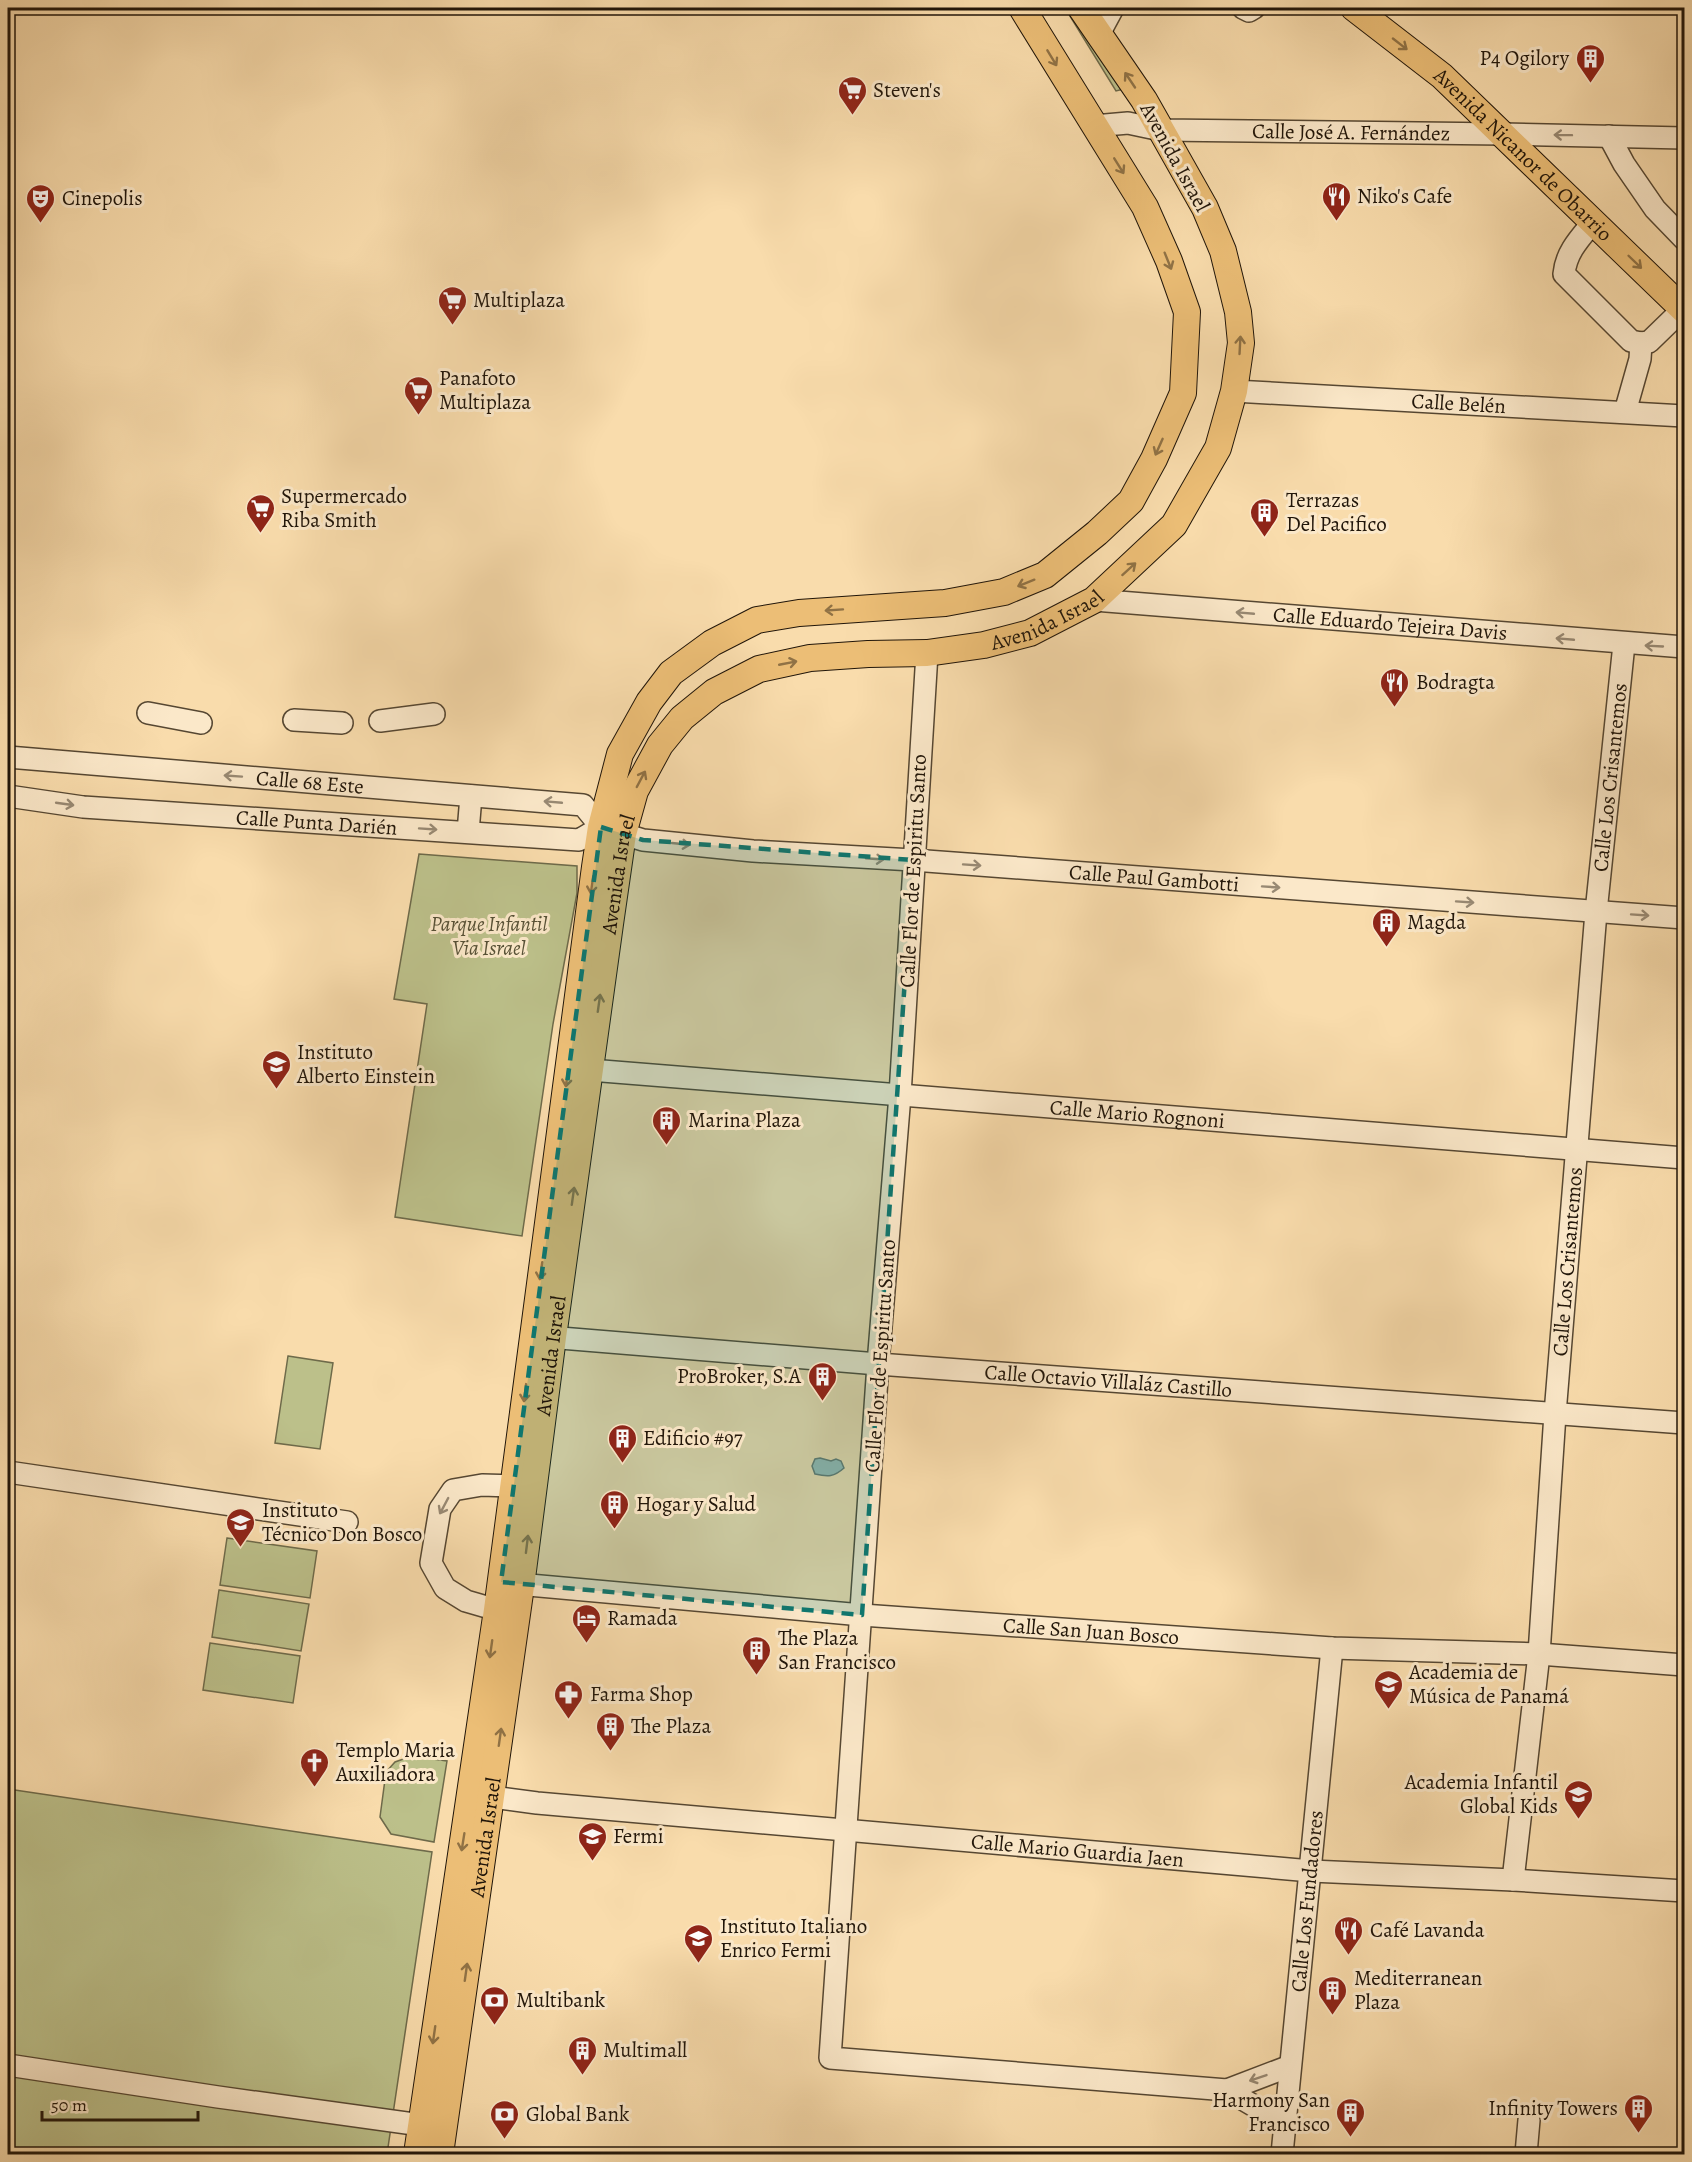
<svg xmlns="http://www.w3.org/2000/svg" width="1692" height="2162" viewBox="0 0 1692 2162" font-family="Alegreya,serif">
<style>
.green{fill:#bcc08a;stroke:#6e6a4a;stroke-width:1.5}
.water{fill:#9fbab1;stroke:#6c786e;stroke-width:1.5}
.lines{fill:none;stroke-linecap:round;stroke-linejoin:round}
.minor-casing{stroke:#564732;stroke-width:24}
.major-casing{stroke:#201509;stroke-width:28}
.minor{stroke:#fbe8c9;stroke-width:21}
.major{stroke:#ecbe76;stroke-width:26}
.oneway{stroke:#907245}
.oneway2{stroke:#988973}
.marked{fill:#0f766e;fill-opacity:0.2;stroke:#0f766e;stroke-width:4.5;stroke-dasharray:12 8;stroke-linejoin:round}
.labels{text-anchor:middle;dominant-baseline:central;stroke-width:6;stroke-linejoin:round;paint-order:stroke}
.poi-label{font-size:21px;fill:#201509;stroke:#fbe8c9;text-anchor:start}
.street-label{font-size:21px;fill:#201509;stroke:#fbe8c9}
.park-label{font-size:21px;font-style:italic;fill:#575136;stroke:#fbe8c9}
</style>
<rect width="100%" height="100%" fill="#f9dcac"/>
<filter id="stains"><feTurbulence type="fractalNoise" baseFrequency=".00333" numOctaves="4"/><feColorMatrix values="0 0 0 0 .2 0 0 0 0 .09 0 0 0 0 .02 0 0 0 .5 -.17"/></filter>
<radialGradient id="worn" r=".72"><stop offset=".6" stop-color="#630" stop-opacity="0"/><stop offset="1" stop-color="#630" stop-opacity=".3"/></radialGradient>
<!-- green -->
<g class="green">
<polygon points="1065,8 1075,8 1128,88 1116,91"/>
<polygon points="419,854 577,866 577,893 553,1024 522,1236 395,1217 427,1004 394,999"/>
<polygon points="288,1356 333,1363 320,1449 275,1443"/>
<polygon points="227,1538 317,1551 310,1598 220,1585"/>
<polygon points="219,1590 309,1604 301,1651 212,1637"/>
<polygon points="210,1643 300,1656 293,1703 203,1690"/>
<polygon points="412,1756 447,1761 434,1842 391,1834 380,1817 386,1772 395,1762"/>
<polygon points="8,1789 432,1852 387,2154 8,2154"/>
</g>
<!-- water -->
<path class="water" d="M820,1458L831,1461L836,1459L841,1461L844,1468C834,1477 828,1477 815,1474L812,1466L815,1459Z"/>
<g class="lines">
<defs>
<g id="minor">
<polyline points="1243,8 1249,11 1254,8"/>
<polyline points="1099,34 1113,8"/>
<path id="s1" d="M1094,126L1128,123L1161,130L1503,134L1684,138"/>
<polyline points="1609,136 1624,164 1655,209 1684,239"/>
<path d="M1594,221C1580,238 1566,252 1564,274L1631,341L1641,343L1649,342L1683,309"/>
<path id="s2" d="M1234,391L1684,416"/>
<polyline points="1625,412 1640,359 1641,343"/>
<path id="s3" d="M1094,600L1684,647"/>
<polyline points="927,653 900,1095 878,1364 830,2058 1227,2090 1285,2124"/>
<polyline points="148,713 201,723"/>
<polyline points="294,720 342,723"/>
<polyline points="380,721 434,714"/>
<path id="s4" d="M8,757L583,805L601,827"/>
<path id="s5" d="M8,796L83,807L579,840L601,827L643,840L753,851L913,860L1684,918"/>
<polyline points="468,832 471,796"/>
<path id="s6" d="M590,1070L1684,1158"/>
<path id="s7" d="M536,1336L878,1364L1684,1423"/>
<polyline points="8,1472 347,1522"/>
<path id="s8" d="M507,1583L862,1615L1332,1648L1539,1654L1684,1665"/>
<polyline points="497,1610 466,1601 445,1588 431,1563 440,1509 453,1490 482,1485 514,1486"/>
<path id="s9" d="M477,1795L537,1803L1311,1871L1513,1880L1684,1891"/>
<path id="s10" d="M1513,1880L1539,1654L1555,1414L1596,912L1624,644"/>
<polyline points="8,2065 218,2097 421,2125"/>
<polyline points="1227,2090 1290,2066"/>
<path id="s11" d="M1282,2154L1332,1648"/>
<polyline points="1526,2154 1529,2120"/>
</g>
<g id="major">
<path id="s12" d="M1354,8L1442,76L1684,310"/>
<polyline points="417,2154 497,1610 595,867 601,827 620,754 649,702 671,673 712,643 757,620 799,613 945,603 1004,592 1045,575 1097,533 1131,501 1154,459 1183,393 1187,312 1169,261 1145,207 1022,8"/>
<path id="s13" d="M440,2154L521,1586L553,1337L610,924L623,834L635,791L660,745L682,718L714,692L759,669L810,658L868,654L927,653L984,645L1030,633L1094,600L1174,525L1218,448L1234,391L1241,343L1238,312L1223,251L1205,208L1161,130L1144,100L1081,8"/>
</g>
</defs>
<!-- minor casing -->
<use href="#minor" class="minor-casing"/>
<!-- major casing -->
<use href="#major" class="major-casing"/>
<!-- minor -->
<use href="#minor" class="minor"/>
<!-- major -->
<use href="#major" class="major"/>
</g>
<!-- one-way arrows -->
<defs><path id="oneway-shaft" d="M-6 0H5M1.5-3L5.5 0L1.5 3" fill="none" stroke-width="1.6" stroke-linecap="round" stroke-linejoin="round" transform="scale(1.5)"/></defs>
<g class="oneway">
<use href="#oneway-shaft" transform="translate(1400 44) rotate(38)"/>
<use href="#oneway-shaft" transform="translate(1052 58) rotate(59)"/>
<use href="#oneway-shaft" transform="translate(1130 80) rotate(-124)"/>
<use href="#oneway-shaft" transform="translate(1119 166) rotate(58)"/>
<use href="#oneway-shaft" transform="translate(1168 261) rotate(68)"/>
<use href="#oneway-shaft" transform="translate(1635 262) rotate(44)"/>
<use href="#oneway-shaft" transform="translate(1240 345) rotate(-87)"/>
<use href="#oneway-shaft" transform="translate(1159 447) rotate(114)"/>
<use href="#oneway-shaft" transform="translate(1129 569) rotate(-42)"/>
<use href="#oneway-shaft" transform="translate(1026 583) rotate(158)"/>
<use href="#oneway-shaft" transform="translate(834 610) rotate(176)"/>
<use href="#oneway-shaft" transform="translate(788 663) rotate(-11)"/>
<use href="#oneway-shaft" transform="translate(641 779) rotate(-62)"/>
<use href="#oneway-shaft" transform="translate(592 885) rotate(98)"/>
<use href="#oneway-shaft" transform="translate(599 1003) rotate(-82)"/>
<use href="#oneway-shaft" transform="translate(567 1078) rotate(98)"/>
<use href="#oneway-shaft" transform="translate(573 1196) rotate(-82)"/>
<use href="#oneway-shaft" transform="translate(541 1271) rotate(98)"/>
<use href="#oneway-shaft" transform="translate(525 1393) rotate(97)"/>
<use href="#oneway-shaft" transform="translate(527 1544) rotate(-83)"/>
<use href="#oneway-shaft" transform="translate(491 1649) rotate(98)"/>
<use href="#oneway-shaft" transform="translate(500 1737) rotate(-82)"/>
<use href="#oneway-shaft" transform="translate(463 1842) rotate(99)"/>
<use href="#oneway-shaft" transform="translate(466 1972) rotate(-82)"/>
<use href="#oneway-shaft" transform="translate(434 2035) rotate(98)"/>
</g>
<g class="oneway2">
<use href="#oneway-shaft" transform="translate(1563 135) rotate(-179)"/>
<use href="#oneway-shaft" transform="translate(1245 613) rotate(-175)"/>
<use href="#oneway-shaft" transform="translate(1565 639) rotate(-175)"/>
<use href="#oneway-shaft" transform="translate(1654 646) rotate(-177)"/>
<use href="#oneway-shaft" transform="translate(233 776) rotate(-176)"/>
<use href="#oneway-shaft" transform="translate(553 802) rotate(-175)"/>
<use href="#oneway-shaft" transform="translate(65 804) rotate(8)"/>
<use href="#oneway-shaft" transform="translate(428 829) rotate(4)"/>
<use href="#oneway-shaft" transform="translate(681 844) rotate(6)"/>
<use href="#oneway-shaft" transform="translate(875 859) rotate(4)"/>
<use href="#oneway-shaft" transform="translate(972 865) rotate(4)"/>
<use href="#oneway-shaft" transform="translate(1271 887) rotate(4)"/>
<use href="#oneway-shaft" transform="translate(1465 902) rotate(4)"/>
<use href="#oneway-shaft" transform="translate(1640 915) rotate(4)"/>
<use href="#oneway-shaft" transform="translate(444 1506) rotate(118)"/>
<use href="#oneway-shaft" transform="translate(1258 2078) rotate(161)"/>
</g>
<!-- marked area -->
<path class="marked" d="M601,827L643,840L913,860L862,1615L501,1582Z"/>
<!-- icons -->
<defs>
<symbol id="building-pin" viewBox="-11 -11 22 30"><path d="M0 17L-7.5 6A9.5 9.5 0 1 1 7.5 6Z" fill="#8f2418" stroke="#fbe8c9"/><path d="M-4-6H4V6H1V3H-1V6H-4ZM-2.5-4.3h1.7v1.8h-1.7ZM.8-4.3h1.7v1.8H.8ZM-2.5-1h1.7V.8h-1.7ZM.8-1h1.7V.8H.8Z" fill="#fff"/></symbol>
<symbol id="supermarket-pin" viewBox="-11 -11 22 30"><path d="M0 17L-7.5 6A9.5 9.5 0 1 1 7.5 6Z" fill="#8f2418" stroke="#fbe8c9"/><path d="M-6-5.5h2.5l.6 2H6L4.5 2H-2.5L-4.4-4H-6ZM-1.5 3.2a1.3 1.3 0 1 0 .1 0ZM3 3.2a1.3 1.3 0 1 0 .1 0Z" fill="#fff"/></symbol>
<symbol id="restaurant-pin" viewBox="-11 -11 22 30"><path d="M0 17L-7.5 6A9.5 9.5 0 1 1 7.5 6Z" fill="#8f2418" stroke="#fbe8c9"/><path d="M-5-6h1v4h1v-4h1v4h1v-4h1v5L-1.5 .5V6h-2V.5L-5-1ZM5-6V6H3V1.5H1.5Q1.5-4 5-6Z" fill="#fff"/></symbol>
<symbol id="theatre-pin" viewBox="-11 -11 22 30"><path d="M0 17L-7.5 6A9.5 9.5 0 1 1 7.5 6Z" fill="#8f2418" stroke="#fbe8c9"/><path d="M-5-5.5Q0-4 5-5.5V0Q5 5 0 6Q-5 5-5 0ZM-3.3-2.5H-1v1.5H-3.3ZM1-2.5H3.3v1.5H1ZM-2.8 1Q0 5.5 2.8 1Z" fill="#fff"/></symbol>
<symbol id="school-pin" viewBox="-11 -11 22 30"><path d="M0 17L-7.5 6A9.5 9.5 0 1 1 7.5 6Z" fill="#8f2418" stroke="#fbe8c9"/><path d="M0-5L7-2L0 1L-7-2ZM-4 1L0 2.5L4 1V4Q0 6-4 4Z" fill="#fff"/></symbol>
<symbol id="hotel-pin" viewBox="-11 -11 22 30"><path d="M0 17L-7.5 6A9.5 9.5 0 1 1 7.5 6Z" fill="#8f2418" stroke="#fbe8c9"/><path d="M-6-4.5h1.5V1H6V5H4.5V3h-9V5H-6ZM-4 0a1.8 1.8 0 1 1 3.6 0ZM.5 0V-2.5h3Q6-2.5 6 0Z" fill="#fff"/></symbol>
<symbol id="pharmacy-pin" viewBox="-11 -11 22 30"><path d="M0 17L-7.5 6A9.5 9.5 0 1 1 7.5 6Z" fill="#8f2418" stroke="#fbe8c9"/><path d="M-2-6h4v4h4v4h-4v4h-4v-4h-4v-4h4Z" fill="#fff"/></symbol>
<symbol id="church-pin" viewBox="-11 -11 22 30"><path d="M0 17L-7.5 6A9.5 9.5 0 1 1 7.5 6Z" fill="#8f2418" stroke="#fbe8c9"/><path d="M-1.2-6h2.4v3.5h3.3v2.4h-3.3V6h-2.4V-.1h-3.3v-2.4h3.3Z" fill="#fff"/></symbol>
<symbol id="bank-pin" viewBox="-11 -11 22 30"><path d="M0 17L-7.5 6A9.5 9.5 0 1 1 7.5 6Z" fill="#8f2418" stroke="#fbe8c9"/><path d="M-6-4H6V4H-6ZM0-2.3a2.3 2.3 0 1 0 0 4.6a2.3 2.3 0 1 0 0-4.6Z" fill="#fff"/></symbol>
</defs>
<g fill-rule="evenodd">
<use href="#building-pin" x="1574" y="42" width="33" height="45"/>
<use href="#supermarket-pin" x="836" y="74" width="33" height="45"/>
<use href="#restaurant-pin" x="1320" y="180" width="33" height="45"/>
<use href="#theatre-pin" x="24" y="182" width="33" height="45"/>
<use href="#supermarket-pin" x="436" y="284" width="33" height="45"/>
<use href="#supermarket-pin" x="402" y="374" width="33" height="45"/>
<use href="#supermarket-pin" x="244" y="492" width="33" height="45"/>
<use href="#building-pin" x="1248" y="496" width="33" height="45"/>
<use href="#restaurant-pin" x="1378" y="666" width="33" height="45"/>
<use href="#building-pin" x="1370" y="906" width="33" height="45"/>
<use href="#school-pin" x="260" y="1048" width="33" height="45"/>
<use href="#building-pin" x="650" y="1104" width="33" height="45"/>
<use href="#building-pin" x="806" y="1360" width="33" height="45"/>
<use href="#building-pin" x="606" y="1422" width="33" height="45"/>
<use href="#building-pin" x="598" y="1488" width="33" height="45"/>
<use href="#school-pin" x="224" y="1506" width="33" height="45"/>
<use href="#hotel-pin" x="570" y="1602" width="33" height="45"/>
<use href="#building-pin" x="740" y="1634" width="33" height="45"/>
<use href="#school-pin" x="1372" y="1668" width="33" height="45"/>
<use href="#pharmacy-pin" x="552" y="1678" width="33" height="45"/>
<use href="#building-pin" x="594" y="1710" width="33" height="45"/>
<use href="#church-pin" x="298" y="1746" width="33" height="45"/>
<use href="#school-pin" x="1562" y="1778" width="33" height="45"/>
<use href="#school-pin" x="576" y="1820" width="33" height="45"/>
<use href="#restaurant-pin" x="1332" y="1914" width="33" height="45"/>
<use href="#school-pin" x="682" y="1922" width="33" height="45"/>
<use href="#building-pin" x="1316" y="1974" width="33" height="45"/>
<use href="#bank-pin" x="478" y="1984" width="33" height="45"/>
<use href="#building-pin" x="566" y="2034" width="33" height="45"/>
<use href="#building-pin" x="1622" y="2092" width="33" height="45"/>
<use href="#building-pin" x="1334" y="2096" width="33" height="45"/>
<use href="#bank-pin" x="488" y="2098" width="33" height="45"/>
</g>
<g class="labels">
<!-- poi labels -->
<g class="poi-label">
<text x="1569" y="58" text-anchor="end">P4 Ogilory</text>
<text x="873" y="90">Steven's</text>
<text x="1357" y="196">Niko's Cafe</text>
<text x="62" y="198">Cinepolis</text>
<text x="473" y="300">Multiplaza</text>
<text x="439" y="378">Panafoto<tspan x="439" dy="24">Multiplaza</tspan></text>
<text x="281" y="496">Supermercado<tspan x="281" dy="24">Riba Smith</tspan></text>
<text x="1286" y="500">Terrazas<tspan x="1286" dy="24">Del Pacifico</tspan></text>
<text x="1416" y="682">Bodragta</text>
<text x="1407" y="922">Magda</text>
<text x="297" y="1052">Instituto<tspan x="297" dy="24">Alberto Einstein</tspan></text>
<text x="688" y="1120">Marina Plaza</text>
<text x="801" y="1376" text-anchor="end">ProBroker, S.A</text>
<text x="643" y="1438">Edificio #97</text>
<text x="636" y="1504">Hogar y Salud</text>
<text x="262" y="1510">Instituto<tspan x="262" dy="24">Técnico Don Bosco</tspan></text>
<text x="607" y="1618">Ramada</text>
<text x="778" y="1638">The Plaza<tspan x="778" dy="24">San Francisco</tspan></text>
<text x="1409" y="1672">Academia de<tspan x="1409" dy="24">Música de Panamá</tspan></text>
<text x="590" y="1694">Farma Shop</text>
<text x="631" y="1726">The Plaza</text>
<text x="336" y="1750">Templo Maria<tspan x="336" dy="24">Auxiliadora</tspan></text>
<text x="1558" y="1782" text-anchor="end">Academia Infantil<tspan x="1558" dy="24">Global Kids</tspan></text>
<text x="613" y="1836">Fermi</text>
<text x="720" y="1926">Instituto Italiano<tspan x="720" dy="24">Enrico Fermi</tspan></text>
<text x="1370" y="1930">Café Lavanda</text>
<text x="1354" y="1978">Mediterranean<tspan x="1354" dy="24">Plaza</tspan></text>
<text x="516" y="2000">Multibank</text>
<text x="603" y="2050">Multimall</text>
<text x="1330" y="2100" text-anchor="end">Harmony San<tspan x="1330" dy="24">Francisco</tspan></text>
<text x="1618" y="2108" text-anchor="end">Infinity Towers</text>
<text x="526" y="2114">Global Bank</text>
</g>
<!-- street labels -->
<g class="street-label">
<text stroke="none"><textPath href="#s1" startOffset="258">Calle José A. Fernández</textPath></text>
<text stroke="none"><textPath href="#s12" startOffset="224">Avenida Nicanor de Obarrio</textPath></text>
<text transform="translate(1175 157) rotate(61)">Avenida Israel</text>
<text stroke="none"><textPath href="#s2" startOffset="225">Calle Belén</textPath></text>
<text stroke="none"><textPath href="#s13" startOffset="1851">Avenida Israel</textPath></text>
<text stroke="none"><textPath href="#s3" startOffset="297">Calle Eduardo Tejeira Davis</textPath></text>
<text stroke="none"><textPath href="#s10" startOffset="1107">Calle Los Crisantemos</textPath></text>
<text stroke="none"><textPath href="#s4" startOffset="303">Calle 68 Este</textPath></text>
<text stroke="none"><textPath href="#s5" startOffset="310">Calle Punta Darién</textPath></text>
<text transform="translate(913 871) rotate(-87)">Calle Flor de Espiritu Santo</text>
<text stroke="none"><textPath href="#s13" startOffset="1292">Avenida Israel</textPath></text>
<text stroke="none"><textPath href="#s5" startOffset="1155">Calle Paul Gambotti</textPath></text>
<text stroke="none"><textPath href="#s6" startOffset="549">Calle Mario Rognoni</textPath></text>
<text stroke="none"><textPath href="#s10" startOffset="621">Calle Los Crisantemos</textPath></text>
<text stroke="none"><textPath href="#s13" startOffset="806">Avenida Israel</textPath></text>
<text transform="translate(880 1356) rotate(-86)">Calle Flor de Espiritu Santo</text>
<text stroke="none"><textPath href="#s7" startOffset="574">Calle Octavio Villaláz Castillo</textPath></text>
<text stroke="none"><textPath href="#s8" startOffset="586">Calle San Juan Bosco</textPath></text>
<text stroke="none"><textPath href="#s13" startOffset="320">Avenida Israel</textPath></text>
<text stroke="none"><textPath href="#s9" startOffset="603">Calle Mario Guardia Jaen</textPath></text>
<text stroke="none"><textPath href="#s11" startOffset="254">Calle Los Fundadores</textPath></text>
</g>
<!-- park labels -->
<g class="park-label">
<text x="489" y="924">Parque Infantil<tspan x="489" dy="24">Via Israel</tspan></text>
</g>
</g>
<!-- margin -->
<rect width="1692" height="2162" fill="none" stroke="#f9dcac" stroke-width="30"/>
<rect x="9" y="9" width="1674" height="2144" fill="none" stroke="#201509" stroke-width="3"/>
<rect x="15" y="15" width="1662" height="2132" fill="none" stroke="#201509" stroke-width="1.5"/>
<!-- scale -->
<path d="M42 2111v9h156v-9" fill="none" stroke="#201509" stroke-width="3"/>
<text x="51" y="2111" font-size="18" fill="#201509" stroke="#fbe8c9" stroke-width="4.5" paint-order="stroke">50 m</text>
<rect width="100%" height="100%" filter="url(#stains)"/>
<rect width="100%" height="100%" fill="url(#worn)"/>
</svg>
